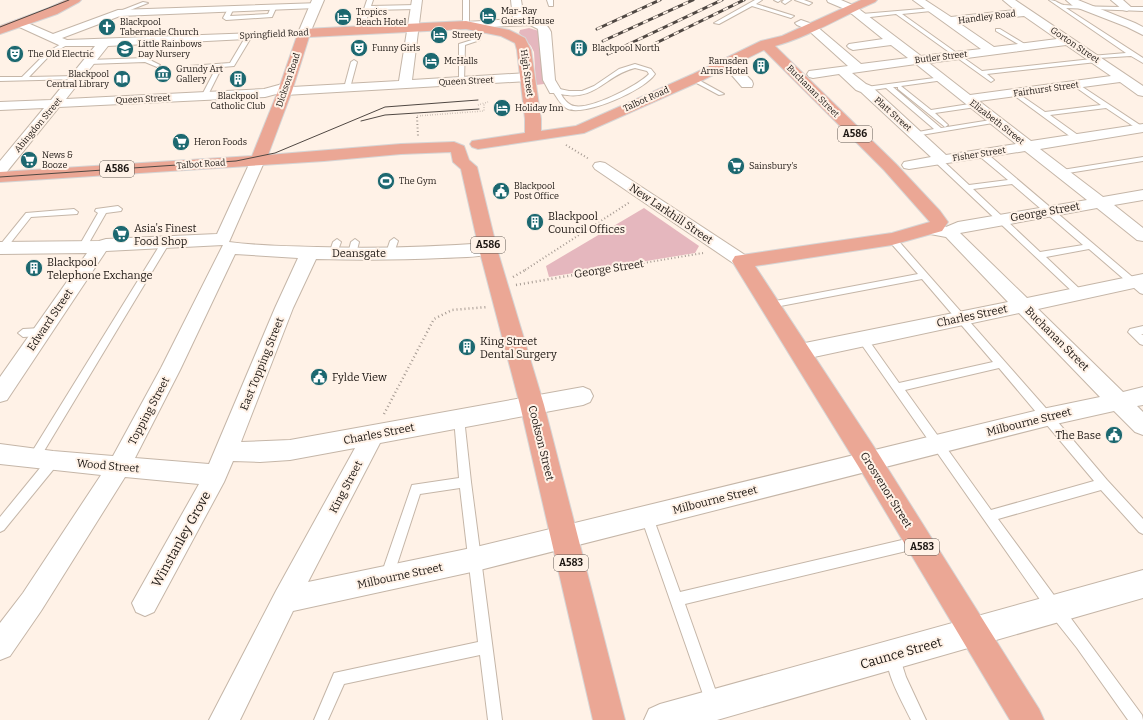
<svg xmlns="http://www.w3.org/2000/svg" width="1143" height="720" viewBox="0 0 1143 720" font-family="Bitter,serif">
<style>
.green{fill:#e5b7be}
.lines{fill:none;stroke-linecap:round;stroke-linejoin:round}
.lane-casing{stroke:#c5b6a8;stroke-width:2}
.street-casing{stroke:#c5b6a8;stroke-width:2}
.secondary-casing{stroke:#c5b6a8;stroke-width:2}
.primary-casing{stroke:#d6d5d5;stroke-width:2}
.path-far2{stroke:#a69b93;stroke-width:1.5;stroke-dasharray:0.5 2;stroke-linecap:butt}
.path-far1{stroke:#a69b93;stroke-width:2;stroke-dasharray:1 2.5;stroke-linecap:butt}
.path{stroke:#a69b93;stroke-width:2.5;stroke-dasharray:1 3;stroke-linecap:butt}
.lane{fill:#fff;fill-rule:evenodd}
.street{fill:#fff;fill-rule:evenodd}
.secondary{fill:#fff;fill-rule:evenodd}
.primary{fill:#eba795;fill-rule:evenodd}
.tram{stroke:#504843;stroke-width:1}
.rail-casing{stroke:#504843;stroke-width:3}
.rail{stroke:#fff2e7;stroke-width:2;stroke-dasharray:5.5;stroke-linecap:butt}
.labels{text-anchor:middle;dominant-baseline:central;stroke-width:4;stroke-linejoin:round;paint-order:stroke}
.far-poi-label{font-size:9px;fill:#1d1713;stroke:#fff2e7;text-anchor:start}
.far-street-label{font-size:9px;fill:#1d1713;stroke:#fff2e7}
.shield{fill:#fff2e7;stroke:#615953;stroke-width:1}
.shield-label{font-size:10px;font-weight:bold;fill:#1d1713}
.street-label{font-size:11px;fill:#1d1713;stroke:#fff2e7}
.poi-label{font-size:11px;fill:#1d1713;stroke:#fff2e7;text-anchor:start}
.near-street-label{font-size:13px;fill:#1d1713;stroke:#fff2e7}
</style>
<rect width="100%" height="100%" fill="#fff2e7"/>
<!-- green -->
<g class="green">
<polygon points="529,28 539,31 544,79 544,84 536,85 534,52 531,46 519,33 520,30"/>
<polygon points="644,208 699,246 695,253 549,277 546,266"/>
</g>
<g class="lines">
<defs>
<g id="lane">
<polygon points="367,0 373,0 371,6 416,5 419,7 416,9 370,10 366,21 363,23 360,21"/>
<polygon points="463,0 469,0 469,25 466,27 463,25"/>
<polygon points="547,0 553,0 553,6 549,6"/>
<polygon points="755,0 762,0 756,4 794,16 791,18 752,6 719,24 714,23"/>
<polygon points="774,0 781,0 778,2"/>
<polygon points="784,0 791,0 785,4 782,2"/>
<polygon points="795,0 804,0 812,3 809,5"/>
<path d="M1049,0C1057,0 1058,4 1064,5C1090,7 1116,7 1143,7V11L1066,8L1143,58V63L1131,56L1098,58L1100,60L1097,62L987,74L994,80L991,82L896,14L862,18L859,16L862,14L933,8L934,9L931,11L902,14L982,71L1092,59L1090,57L1091,56L1126,53Z"/>
<polygon points="143,2 148,3 120,14 115,13"/>
<polygon points="272,5 277,6 272,17 226,20 223,18 229,7 234,8 230,16 268,14"/>
<polygon points="996,29 1000,29 1028,46 1023,47 996,31"/>
<polygon points="249,34 252,36 234,66 222,67 208,95 203,96 202,95 216,68 191,69 189,68 189,66 230,63 246,36"/>
<polygon points="475,39 480,40 465,45 464,81 459,82 459,44"/>
<polygon points="65,42 68,44 67,45 51,54 29,77 76,76 78,77 78,79 0,81 0,77 22,77 47,52"/>
<polygon points="146,58 160,65 157,67 145,62 89,64 86,62 89,60"/>
<polygon points="354,60 357,62 350,88 345,89 344,88 351,62"/>
<path d="M635,64L651,69L655,74C645,90 586,116 568,109C561,106 556,96 552,90L555,88L569,91H582L594,86L619,69ZM635,68L647,71L649,74C639,85 586,113 571,105C567,103 563,98 561,94C596,102 605,75 635,68Z"/>
<polygon points="942,77 944,78 944,80 901,86 931,110 976,103 979,105 976,107 935,113 947,124 948,125 945,127 898,89 898,87 893,87 941,128 997,119 1000,121 999,122 915,136 913,135 913,133 934,129 886,88 866,91 863,89 866,87"/>
<polygon points="691,78 695,78 724,94 719,95 691,80"/>
<polygon points="1074,84 1078,84 1143,127 1143,131 1139,130 1106,108 1050,115 1082,138 1078,140 1075,140 1011,93 1016,92 1045,112 1101,105 1074,86"/>
<path d="M978,151H984L1143,286V294L1140,293L1089,249L1046,257L1085,294L1080,297L1077,296L933,160L934,158H940L969,185L1008,180L978,155ZM1012,184L1083,245L1040,252L973,189Z"/>
<polygon points="1143,157 1143,161 1062,174 1058,172 1062,170"/>
<polygon points="118,206 122,209 121,211 106,213 86,248 80,248 79,246 98,213 95,211 96,209"/>
<polygon points="74,209 78,212 77,214 31,217 5,250 0,250 0,245 26,213"/>
<path d="M892,236L895,237L1051,414L1107,480L1143,519V534L1139,532L1101,490L998,519L1142,715L1143,720H1128L1077,648L1050,614L857,338L859,335H865L899,383L993,362L922,279L770,308L765,305L770,302L918,274L889,241L888,239L889,237ZM999,368L1094,481L991,510L905,390Z"/>
<polygon points="394,238 398,241 394,253 390,256 387,255 386,253 390,241"/>
<polygon points="166,239 170,242 38,461 34,463 30,461 28,458 30,455 163,240"/>
<polygon points="337,239 341,242 336,256 330,256 329,254 333,242"/>
<polygon points="355,239 359,242 356,254 352,257 348,254 351,242"/>
<polygon points="1143,326 1143,334 1141,334 1143,335 1143,345 1140,344 1128,332 1130,329"/>
<polygon points="41,328 46,332 41,336 23,337 18,333 23,329"/>
<polygon points="459,414 463,415 464,418 471,482 502,720 488,720 480,655 344,684 328,720 314,720 334,673 478,642 460,488 420,494 391,583 386,584 381,583 380,578 412,485 459,478 454,418 455,415"/>
<polygon points="53,456 57,457 59,461 57,465 4,530 0,532 0,517 49,457"/>
<polygon points="647,511 651,513 653,517 680,592 919,536 923,538 925,542 923,546 919,548 685,604 720,703 718,708 713,710 708,708 706,703 641,517 643,513"/>
<path d="M893,650L898,652L906,677L926,720H911C904,705 882,668 888,652Z"/>
</g>
<g id="street">
<polygon points="412,0 422,0 412,80 528,73 532,74 534,77 532,80 528,81 285,95 280,93 265,97 59,107 5,174 0,176 0,161 44,108 0,110 0,102 51,100 95,46 61,46 15,25 13,23 15,21 23,21 53,34 118,10 320,3 321,5 320,7 316,8 120,16 62,38 67,40 308,31 310,33 308,35 304,36 108,46 66,99 264,89 286,83 291,84 292,87 399,81"/>
<path d="M511,0H521L524,19C535,18 546,21 551,32L555,80L561,90L560,93H550L543,80L538,29L530,25L466,28L460,25L466,22L513,19Z"/>
<path d="M827,0H841L855,6L921,56L981,49L913,0H925L951,17L1015,10L1003,0H1015L1143,86V96L1138,95L1120,82L979,101L1031,141L1143,124V132L1040,149L1103,197L1143,190V200L1114,205L1143,228V241L1137,240L1097,208L960,233L1027,298L1143,274V286L1038,309L1123,392L1143,387V405L1137,406L1143,412V435L1135,432L1114,411L1047,426L476,571L293,611L240,720H209L276,591L355,448L290,460L260,462L233,461L224,482L154,612L145,616L136,612L132,603L199,484L125,477L41,611L10,656L0,660V623L23,593L101,475L0,464V444L53,451L113,456L161,368L223,245L106,251L7,400L0,402V377L87,253L0,254V242L99,241L106,239L217,234L251,160L253,157L258,156L263,157L265,160L229,242C258,246 288,246 317,247C374,249 431,247 488,243L494,245L497,249L494,253C478,258 459,257 442,258C400,260 358,260 316,259L293,308L241,442L290,440L583,387L590,390L593,396L590,402L583,405L380,443L308,582L476,547L1047,408L1100,397L1019,313L800,360L793,357L790,352L793,347L800,344L1008,302L946,237L925,233L923,229L925,225L931,224L946,227L958,222L1087,200L1025,151L909,169L904,168L902,165L904,162L931,157L861,92L856,90L839,74L813,78L809,77L807,74L809,71L848,66L807,29L797,25L795,23L801,20L815,25L861,64L908,58L891,45L853,50L849,48L847,46L849,44L883,39L847,10L828,2ZM1024,16L1057,39L994,47L959,23ZM1066,45L1111,76L970,95L929,63ZM916,64L1016,144L946,155L871,86L866,84L852,73ZM235,254L298,258L275,308L209,464L135,458L180,370Z"/>
<polygon points="1066,0 1078,0 1135,23 1143,27 1143,35 1127,27 1073,6"/>
<polygon points="1111,0 1123,0 1132,8 1127,11 1123,10"/>
<polygon points="727,58 731,59 752,81 753,84 752,87 742,87 723,65 721,62 723,59"/>
<polygon points="600,162 605,163 748,257 751,261 748,265 742,267 736,265 595,169 593,166 595,163"/>
</g>
<g id="secondary">
<polygon points="312,0 324,0 310,33 308,36 300,36 298,33"/>
<polygon points="1143,570 1143,598 717,720 644,720 649,709 660,704"/>
</g>
<g id="primary">
<polygon points="66,0 81,0 79,2 57,14 0,34 0,26 49,8"/>
<path d="M861,0H877L875,2C842,16 809,37 775,46L896,164L940,211L948,222L942,231L892,245L755,266L878,453L1039,709L1044,720H1010L860,469L732,261L735,256L742,255L892,233L930,222L884,170L764,50L703,80L584,133L478,149L472,147L470,144L472,141L525,133V119L517,50L515,43L501,36L466,29L309,37L292,91L268,155L401,144L454,142L464,146L469,160L477,167L497,249L544,405L625,720H593L520,405L479,249L461,169L453,162L451,152L401,154L324,161L0,182V172L252,156L278,91L298,33L300,30L304,29L466,21L509,30L525,38L531,50L541,119V131L576,126L693,74L761,41L782,36Z"/>
</g>
</defs>
<!-- lane casing -->
<use href="#lane" class="lane-casing"/>
<!-- street casing -->
<use href="#street" class="street-casing"/>
<!-- secondary casing -->
<use href="#secondary" class="secondary-casing"/>
<!-- primary casing -->
<use href="#primary" class="primary-casing"/>
<!-- path-far2 -->
<g class="path-far2">
<polyline points="478,105 488,102"/>
<polyline points="417,118 417,116 484,111 484,103"/>
</g>
<!-- path-far1 -->
<g class="path-far1">
<polyline points="417,117 418,136"/>
<polyline points="566,145 589,159"/>
<polyline points="525,270 630,202"/>
<polyline points="602,270 703,253"/>
</g>
<!-- path -->
<g class="path">
<polyline points="513,277 527,269"/>
<polyline points="516,285 608,269"/>
<polyline points="384,414 434,319 452,310 487,307"/>
</g>
<!-- lane -->
<use href="#lane" class="lane"/>
<!-- street -->
<use href="#street" class="street"/>
<!-- secondary -->
<use href="#secondary" class="secondary"/>
<!-- primary -->
<use href="#primary" class="primary"/>
<!-- tram -->
<g class="tram">
<polyline points="0,27 69,0"/>
<polyline points="361,121 385,115 479,109"/>
<polyline points="0,177 236,161 275,153 385,107 478,100"/>
</g>
<defs>
<g id="rail">
<polyline points="597,29 660,0"/>
<polyline points="603,41 693,0"/>
<polyline points="654,44 744,0"/>
<polyline points="608,54 722,0"/>
</g>
</defs>
<!-- rail casing -->
<use href="#rail" class="rail-casing"/>
<!-- rail -->
<use href="#rail" class="rail"/>
</g>
<!-- icons -->
<defs>
<symbol id="hotel-disc" viewBox="-11 -11 22 22"><circle r="9.5" fill="#1c6870" stroke="#fff2e7"/><path d="M-6-4.5h1.5V1H6V5H4.5V3h-9V5H-6ZM-4 0a1.8 1.8 0 1 1 3.6 0ZM.5 0V-2.5h3Q6-2.5 6 0Z" fill="#fff"/></symbol>
<symbol id="church-disc" viewBox="-11 -11 22 22"><circle r="9.5" fill="#1c6870" stroke="#fff2e7"/><path d="M-1.2-6h2.4v3.5h3.3v2.4h-3.3V6h-2.4V-.1h-3.3v-2.4h3.3Z" fill="#fff"/></symbol>
<symbol id="theatre-disc" viewBox="-11 -11 22 22"><circle r="9.5" fill="#1c6870" stroke="#fff2e7"/><path d="M-5-5.5Q0-4 5-5.5V0Q5 5 0 6Q-5 5-5 0ZM-3.3-2.5H-1v1.5H-3.3ZM1-2.5H3.3v1.5H1ZM-2.8 1Q0 5.5 2.8 1Z" fill="#fff"/></symbol>
<symbol id="building-disc" viewBox="-11 -11 22 22"><circle r="9.5" fill="#1c6870" stroke="#fff2e7"/><path d="M-4-6H4V6H1V3H-1V6H-4ZM-2.5-4.3h1.7v1.8h-1.7ZM.8-4.3h1.7v1.8H.8ZM-2.5-1h1.7V.8h-1.7ZM.8-1h1.7V.8H.8Z" fill="#fff"/></symbol>
<symbol id="school-disc" viewBox="-11 -11 22 22"><circle r="9.5" fill="#1c6870" stroke="#fff2e7"/><path d="M0-5L7-2L0 1L-7-2ZM-4 1L0 2.5L4 1V4Q0 6-4 4Z" fill="#fff"/></symbol>
<symbol id="museum-disc" viewBox="-11 -11 22 22"><circle r="9.5" fill="#1c6870" stroke="#fff2e7"/><path d="M0-6L6-3V-2H-6V-3ZM-5-1h2V3h-2ZM-1-1h2V3h-2ZM3-1h2V3H3ZM-6 4H6V6H-6Z" fill="#fff"/></symbol>
<symbol id="library-disc" viewBox="-11 -11 22 22"><circle r="9.5" fill="#1c6870" stroke="#fff2e7"/><path d="M-6-4Q-3-5.5-.7-3.5V5Q-3 3-6 4ZM6-4Q3-5.5 .7-3.5V5Q3 3 6 4Z" fill="#fff"/></symbol>
<symbol id="supermarket-disc" viewBox="-11 -11 22 22"><circle r="9.5" fill="#1c6870" stroke="#fff2e7"/><path d="M-6-5.5h2.5l.6 2H6L4.5 2H-2.5L-4.4-4H-6ZM-1.5 3.2a1.3 1.3 0 1 0 .1 0ZM3 3.2a1.3 1.3 0 1 0 .1 0Z" fill="#fff"/></symbol>
<symbol id="stadium-disc" viewBox="-11 -11 22 22"><circle r="9.5" fill="#1c6870" stroke="#fff2e7"/><path d="M0-5a6.5 5 0 1 0 0 10a6.5 5 0 1 0 0-10ZM-3.5-1.8h7v3.6h-7Z" fill="#fff"/></symbol>
<symbol id="civic-disc" viewBox="-11 -11 22 22"><circle r="9.5" fill="#1c6870" stroke="#fff2e7"/><path d="M-.6-6.5H3V-4.5H.6V-3L4-1V1h2V6H-6V1h2V-1L-.6-3ZM-1.2 2.5V6h2.4V2.5Z" fill="#fff"/></symbol>
</defs>
<g fill-rule="evenodd">
<use href="#hotel-disc" x="478" y="6" width="20" height="20"/>
<use href="#hotel-disc" x="333" y="7" width="20" height="20"/>
<use href="#church-disc" x="97" y="17" width="20" height="20"/>
<use href="#hotel-disc" x="429" y="25" width="20" height="20"/>
<use href="#theatre-disc" x="349" y="38" width="20" height="20"/>
<use href="#building-disc" x="569" y="38" width="20" height="20"/>
<use href="#school-disc" x="115" y="39" width="20" height="20"/>
<use href="#theatre-disc" x="5" y="44" width="20" height="20"/>
<use href="#hotel-disc" x="421" y="51" width="20" height="20"/>
<use href="#building-disc" x="751" y="56" width="20" height="20"/>
<use href="#museum-disc" x="153" y="64" width="20" height="20"/>
<use href="#library-disc" x="112" y="69" width="20" height="20"/>
<use href="#building-disc" x="228" y="69" width="20" height="20"/>
<use href="#hotel-disc" x="492" y="98" width="20" height="20"/>
<use href="#supermarket-disc" x="171" y="132" width="20" height="20"/>
<use href="#supermarket-disc" x="19" y="150" width="20" height="20"/>
<use href="#supermarket-disc" x="726" y="156" width="20" height="20"/>
<use href="#stadium-disc" x="376" y="171" width="20" height="20"/>
<use href="#civic-disc" x="491" y="181" width="20" height="20"/>
<use href="#building-disc" x="525" y="212" width="20" height="20"/>
<use href="#supermarket-disc" x="111" y="224" width="20" height="20"/>
<use href="#building-disc" x="24" y="258" width="20" height="20"/>
<use href="#building-disc" x="457" y="337" width="20" height="20"/>
<use href="#civic-disc" x="309" y="367" width="20" height="20"/>
<use href="#civic-disc" x="1104" y="425" width="20" height="20"/>
</g>
<g class="labels">
<!-- far-poi labels -->
<g class="far-poi-label">
<text x="501" y="11">Mar-Ray<tspan x="501" dy="10">Guest House</tspan></text>
<text x="356" y="12">Tropics<tspan x="356" dy="10">Beach Hotel</tspan></text>
<text x="120" y="22">Blackpool<tspan x="120" dy="10">Tabernacle Church</tspan></text>
<text x="452" y="35">Streety</text>
<text x="138" y="44">Little Rainbows<tspan x="138" dy="10">Day Nursery</tspan></text>
<text x="372" y="48">Funny Girls</text>
<text x="592" y="48">Blackpool North</text>
<text x="28" y="54">The Old Electric</text>
<text x="444" y="61">McHalls</text>
<text x="748" y="61" text-anchor="end">Ramsden<tspan x="748" dy="10">Arms Hotel</tspan></text>
<text x="176" y="69">Grundy Art<tspan x="176" dy="10">Gallery</tspan></text>
<text x="109" y="74" text-anchor="end">Blackpool<tspan x="109" dy="10">Central Library</tspan></text>
<text x="238" y="96" text-anchor="middle">Blackpool<tspan x="238" dy="10">Catholic Club</tspan></text>
<text x="515" y="108">Holiday Inn</text>
<text x="194" y="142">Heron Foods</text>
<text x="42" y="155">News &amp;<tspan x="42" dy="10">Booze</tspan></text>
<text x="749" y="166">Sainsbury's</text>
<text x="399" y="181">The Gym</text>
<text x="514" y="186">Blackpool<tspan x="514" dy="10">Post Office</tspan></text>
</g>
<!-- far-street labels -->
<g class="far-street-label">
<text transform="translate(987 17) rotate(-7)">Handley Road</text>
<text transform="translate(274 34) rotate(-3)">Springfield Road</text>
<text transform="translate(1075 45) rotate(34)">Gorton Street</text>
<text transform="translate(941 57) rotate(-7)">Butler Street</text>
<text transform="translate(527 73) rotate(82)">High Street</text>
<text transform="translate(288 80) rotate(-71)">Dickson Road</text>
<text transform="translate(466 81) rotate(-3)">Queen Street</text>
<text transform="translate(1046 89) rotate(-8)">Fairhurst Street</text>
<text transform="translate(813 91) rotate(45)">Buchanan Street</text>
<text transform="translate(143 99) rotate(-3)">Queen Street</text>
<text transform="translate(646 99) rotate(-24)">Talbot Road</text>
<text transform="translate(893 114) rotate(42)">Platt Street</text>
<text transform="translate(997 122) rotate(38)">Elizabeth Street</text>
<text transform="translate(38 125) rotate(-50)">Abingdon Street</text>
<text transform="translate(979 154) rotate(-9)">Fisher Street</text>
<text transform="translate(201 164) rotate(-4)">Talbot Road</text>
</g>
<!-- shield labels -->
<g class="shield">
<rect x="838" y="126" width="34" height="16" rx="3"/>
<rect x="100" y="161" width="34" height="16" rx="3"/>
<rect x="471" y="237" width="34" height="16" rx="3"/>
<rect x="905" y="539" width="34" height="16" rx="3"/>
<rect x="554" y="555" width="34" height="16" rx="3"/>
</g>
<g class="shield-label">
<text x="855" y="134">A586</text>
<text x="117" y="169">A586</text>
<text x="488" y="245">A586</text>
<text x="922" y="547">A583</text>
<text x="571" y="563">A583</text>
</g>
<!-- street labels -->
<g class="street-label">
<text transform="translate(1045 212) rotate(-10)">George Street</text>
<text transform="translate(671 214) rotate(34)">New Larkhill Street</text>
<text x="359" y="253">Deansgate</text>
<text transform="translate(609 269) rotate(-9)">George Street</text>
<text transform="translate(972 316) rotate(-12)">Charles Street</text>
<text transform="translate(50 320) rotate(-56)">Edward Street</text>
<text transform="translate(1057 339) rotate(45)">Buchanan Street</text>
<text transform="translate(262 364) rotate(-68)">East Topping Street</text>
<text transform="translate(149 411) rotate(-62)">Topping Street</text>
<text transform="translate(1029 422) rotate(-14)">Milbourne Street</text>
<text transform="translate(379 434) rotate(-11)">Charles Street</text>
<text transform="translate(541 443) rotate(76)">Cookson Street</text>
<text transform="translate(108 466) rotate(5)">Wood Street</text>
<text transform="translate(346 487) rotate(-62)">King Street</text>
<text transform="translate(886 490) rotate(58)">Grosvenor Street</text>
<text transform="translate(715 500) rotate(-14)">Milbourne Street</text>
<text transform="translate(400 576) rotate(-12)">Milbourne Street</text>
</g>
<!-- poi labels -->
<g class="poi-label">
<text x="548" y="216">Blackpool<tspan x="548" dy="13">Council Offices</tspan></text>
<text x="134" y="228">Asia's Finest<tspan x="134" dy="13">Food Shop</tspan></text>
<text x="47" y="262">Blackpool<tspan x="47" dy="13">Telephone Exchange</tspan></text>
<text x="480" y="341">King Street<tspan x="480" dy="13">Dental Surgery</tspan></text>
<text x="332" y="377">Fylde View</text>
<text x="1101" y="435" text-anchor="end">The Base</text>
</g>
<!-- near-street labels -->
<g class="near-street-label">
<text transform="translate(181 539) rotate(-61)">Winstanley Grove</text>
<text transform="translate(901 653) rotate(-16)">Caunce Street</text>
</g>
</g>
</svg>
